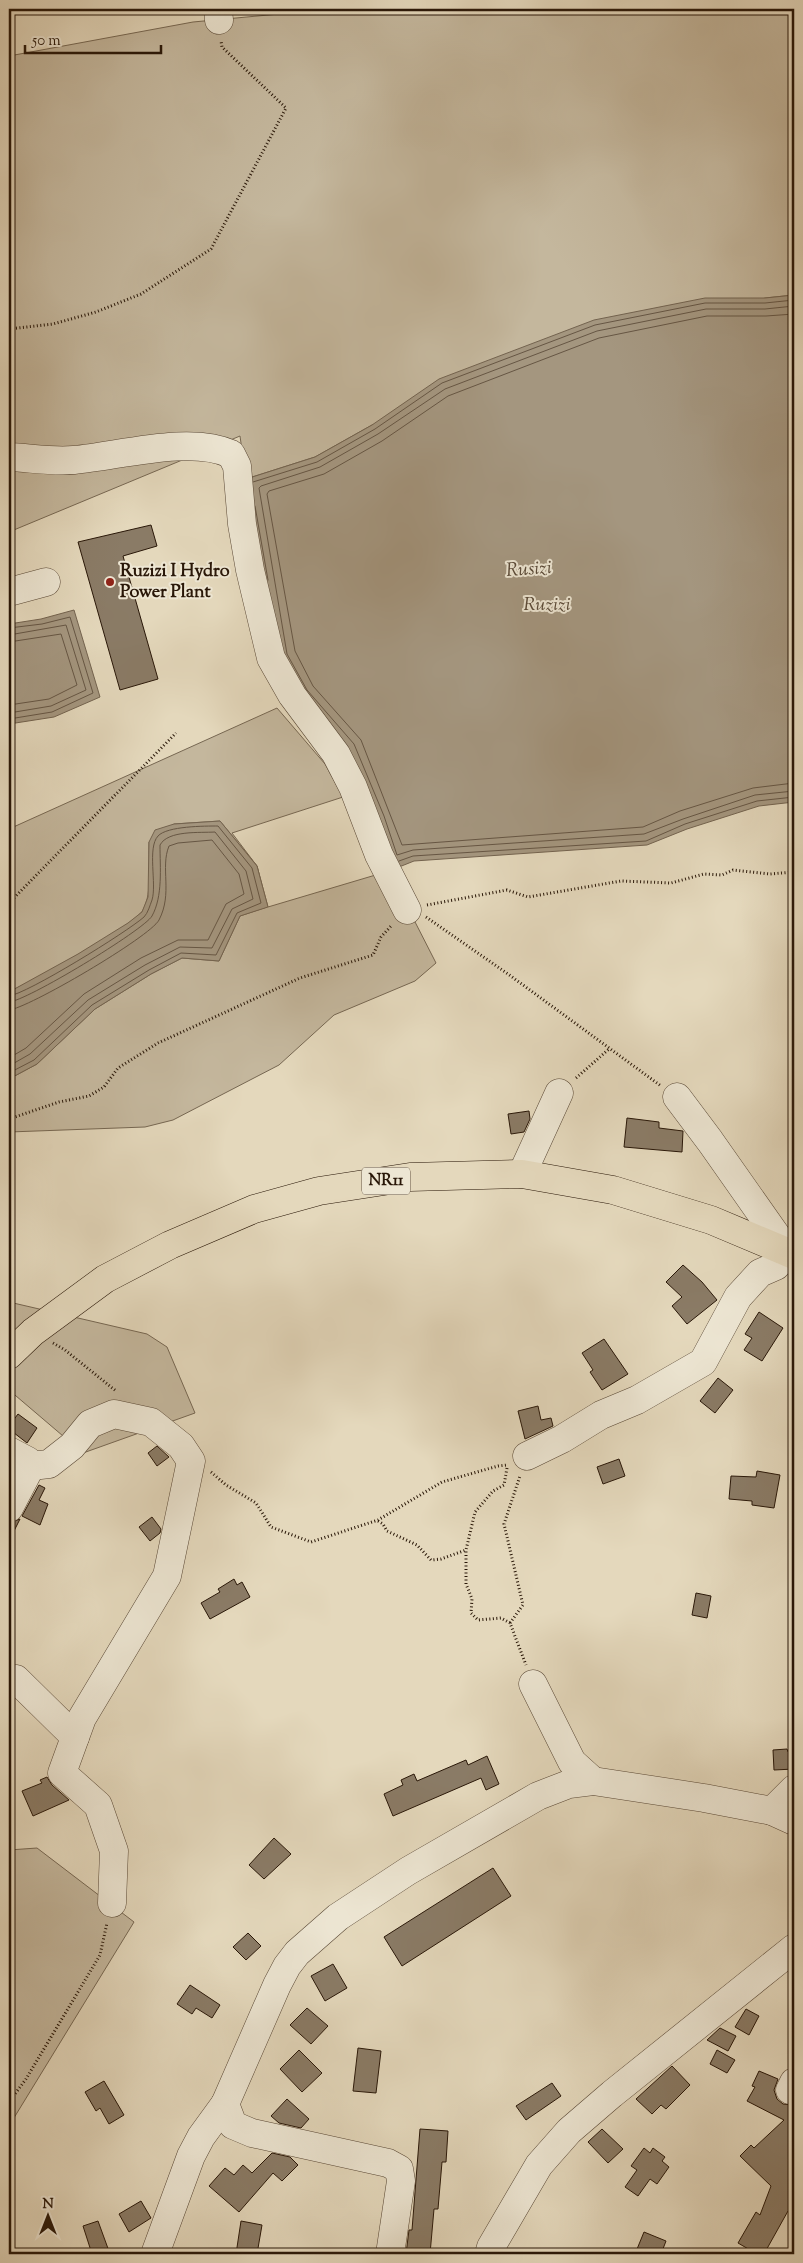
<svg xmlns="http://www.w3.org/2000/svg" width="803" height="2263" viewBox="0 0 803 2263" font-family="'Sorts Mill Goudy',serif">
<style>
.green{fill:#c4b79d;stroke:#766752}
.water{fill:#a4967f;stroke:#73634f}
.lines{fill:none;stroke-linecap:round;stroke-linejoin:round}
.shore{stroke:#665644;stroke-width:1}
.building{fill:#8a7b66;stroke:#291708}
.minor-casing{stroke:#584735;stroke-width:29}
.highway-casing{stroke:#291708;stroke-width:29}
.path{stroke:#291708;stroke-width:3;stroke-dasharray:1 2.5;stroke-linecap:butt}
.minor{stroke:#ede6d3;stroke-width:28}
.highway{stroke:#e4d8bc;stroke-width:28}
.poi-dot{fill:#8f2418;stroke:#ede6d3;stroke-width:2}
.labels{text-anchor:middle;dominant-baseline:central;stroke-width:4;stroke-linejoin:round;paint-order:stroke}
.shield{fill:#ede6d3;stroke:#645545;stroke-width:1}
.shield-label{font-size:16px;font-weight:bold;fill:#291708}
.poi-label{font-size:18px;font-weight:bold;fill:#291708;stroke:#ede6d3;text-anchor:start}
.water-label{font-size:19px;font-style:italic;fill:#5a4a38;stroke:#ede6d3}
</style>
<rect width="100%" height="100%" fill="#e4d8bc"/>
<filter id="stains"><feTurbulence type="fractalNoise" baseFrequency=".004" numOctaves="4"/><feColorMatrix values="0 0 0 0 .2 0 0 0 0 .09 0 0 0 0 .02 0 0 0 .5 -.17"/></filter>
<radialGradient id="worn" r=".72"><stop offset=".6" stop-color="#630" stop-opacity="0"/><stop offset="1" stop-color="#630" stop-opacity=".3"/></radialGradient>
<!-- green -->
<g class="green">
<polygon points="333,9 794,9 794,295 765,298 372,425 315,457 246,479 240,436 9,532 9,56 193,22"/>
<path d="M277,708L325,764L343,797L232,833L257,866L268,907L389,871L436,963L415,981L334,1015L279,1065L173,1120L145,1127L9,1132V1079L37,1064L95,1009L151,974L182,958L219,961L240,916L267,907L257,866L220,821L174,824L149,842C148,863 153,891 143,910C134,926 30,982 9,992V829Z"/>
<polygon points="9,1302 147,1334 167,1347 195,1413 83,1453 9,1390"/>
<polygon points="37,1848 134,1922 9,2126 9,1850"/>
</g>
<!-- water -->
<g class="water">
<polygon points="794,295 794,802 759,806 687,829 647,845 414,861 389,871 277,657 246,479 315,457 372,425 439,379 594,320 705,298 765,298"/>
<polygon points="74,610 100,697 54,717 9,724 9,624 41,619"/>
<polygon points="220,821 257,866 268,907 240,916 219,961 182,958 151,974 95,1009 37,1064 9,1079 9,992 78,954 128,923 142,912 148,897 149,842 155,830 174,824"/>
</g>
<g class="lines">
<!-- shore -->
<g class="shore">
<polyline points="794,306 765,309 706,309 597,331 445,389 378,434 320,467 261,486 259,488 287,654 307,690 354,744 384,816 397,855 413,850 644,834 683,819 755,795 794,791"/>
<polyline points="794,314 766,316 707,316 599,338 448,396 382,441 324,474 269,491 267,494 295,651 313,686 361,740 402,845 643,827 680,811 753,788 794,783"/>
<polyline points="253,482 317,462 375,429 442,383 595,325 705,303 765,303 794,300"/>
<polyline points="255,506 268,580"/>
<polyline points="9,628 42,624 70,617 93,693 52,712 9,719"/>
<polyline points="9,635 66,625 86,690 51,706 9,713"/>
<polyline points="9,642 61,634 77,685 49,699 9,705"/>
<polyline points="399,861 413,856 646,841 685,824 757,801 794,797"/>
<path d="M9,996C27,994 127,932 144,917C148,913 150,905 152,900C157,884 147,848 158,836C167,826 205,826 218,826L252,868L261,903L237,913L216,955L181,953L149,970L92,1005L34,1060L9,1073"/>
<path d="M9,1002C25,1002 144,930 152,916C163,896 160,868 160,845C168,830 200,833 215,832L246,871L253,899L232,909L212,948L180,947L145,965L88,1000L30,1054L9,1066"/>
<path d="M9,1010C27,1009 150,937 159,920C173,893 160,868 169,846L178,843L212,840L239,874L244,894L226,904L208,940H178L141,958L84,994L26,1048L9,1058"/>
</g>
</g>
<!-- building -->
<g class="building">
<polygon points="151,525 157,546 123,556 158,679 120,690 78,542"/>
<polygon points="529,1111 530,1119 524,1132 511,1134 508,1114"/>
<polygon points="627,1118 659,1122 659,1128 683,1131 682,1152 624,1147"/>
<polygon points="683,1265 702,1282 717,1300 687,1324 672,1306 682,1297 666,1282"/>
<polygon points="759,1312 783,1328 762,1361 744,1350 752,1338 745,1334"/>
<polygon points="604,1339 628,1374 602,1390 590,1372 593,1370 582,1353"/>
<polygon points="718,1378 733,1390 715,1413 700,1401"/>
<polygon points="538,1406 541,1420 551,1418 553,1426 525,1439 518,1411"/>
<polygon points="18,1414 37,1428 27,1443 9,1429 9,1426"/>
<polygon points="157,1446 169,1457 157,1466 148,1453"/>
<polygon points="619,1459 625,1476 603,1484 597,1467"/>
<polygon points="757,1471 780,1475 774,1508 752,1505 752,1501 729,1499 731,1476 756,1477"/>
<polygon points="39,1485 45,1488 39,1500 48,1504 40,1525 22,1516"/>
<polygon points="152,1517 161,1529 160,1533 150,1541 139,1527"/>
<polygon points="20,1519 9,1541 9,1523"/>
<polygon points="234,1579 237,1585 242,1582 250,1597 210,1619 201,1603 220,1592 218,1589"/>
<polygon points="696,1593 711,1596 707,1618 692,1615"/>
<polygon points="787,1749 788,1752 794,1752 794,1769 774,1770 773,1750"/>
<polygon points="487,1756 499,1784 486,1790 481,1778 393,1816 384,1794 403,1785 401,1780 414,1774 417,1781 466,1760 468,1765"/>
<polygon points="47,1777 52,1785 69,1800 33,1816 22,1791 42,1783 40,1780"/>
<polygon points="274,1838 291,1854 264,1879 249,1865"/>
<polygon points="493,1868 511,1896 402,1966 384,1937"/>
<polygon points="248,1933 261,1946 246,1960 233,1947"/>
<polygon points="333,1964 347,1988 325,2001 311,1976"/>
<polygon points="190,1985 220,2005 212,2018 196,2008 192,2014 177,2004"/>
<polygon points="307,2008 328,2026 311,2044 290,2025"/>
<polygon points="746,2009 759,2016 749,2035 735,2027"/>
<polygon points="720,2028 736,2036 728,2051 707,2040"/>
<polygon points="358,2048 381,2051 376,2093 353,2091"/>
<polygon points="299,2050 322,2073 302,2092 280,2069"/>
<polygon points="717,2050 735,2060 727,2073 710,2064"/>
<polygon points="672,2066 690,2085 666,2109 661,2105 652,2114 636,2099"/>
<polygon points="759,2071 778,2079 774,2090 777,2099 783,2104 794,2105 794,2214 788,2211 764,2254 757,2254 738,2243 756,2212 760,2215 771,2186 740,2156 751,2145 754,2148 784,2120 747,2101 755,2087 752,2086"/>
<polygon points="104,2081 124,2115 109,2124 100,2108 96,2111 85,2092"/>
<polygon points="552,2083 561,2096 526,2120 516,2106"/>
<polygon points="287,2099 309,2119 301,2128 279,2123 271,2116"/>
<polygon points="420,2129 448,2131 446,2162 442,2162 438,2209 434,2209 430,2254 406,2254 409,2230 412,2230"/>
<polygon points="602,2129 623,2149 608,2163 588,2142"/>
<polygon points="644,2148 650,2153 653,2148 665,2157 662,2161 669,2167 657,2184 650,2179 638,2196 625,2187 637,2170 631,2166"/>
<polygon points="272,2153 290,2157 298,2165 282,2181 273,2173 239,2212 209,2186 225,2168 234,2175 243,2165 252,2173"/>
<polygon points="141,2201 151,2218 129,2232 119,2214"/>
<polygon points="98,2221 110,2254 92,2254 83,2226"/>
<polygon points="241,2221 262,2225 257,2254 236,2254"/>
<polygon points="644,2232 666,2241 661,2254 635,2254"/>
</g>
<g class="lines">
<defs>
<g id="minor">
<polyline points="218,9 219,20"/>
<path d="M9,457C31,458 52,462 74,460C119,456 190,435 231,454L237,466L242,524L250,570L271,658L292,695L336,754L353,787L379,855L407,910"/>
<polyline points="9,592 46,582"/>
<polyline points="522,1174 559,1093"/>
<polyline points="9,1451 28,1461 31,1466 49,1464 72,1446 90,1424 114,1414 151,1422 181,1446 191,1461 167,1576 82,1718 62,1773 98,1805 114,1851 112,1903"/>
<polyline points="527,1456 562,1439 601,1415 637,1400 703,1362 738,1297 760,1273 776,1266 788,1252 710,1141 677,1097"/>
<polyline points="9,1508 31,1466"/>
<polyline points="9,1684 16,1679 75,1737"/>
<polyline points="533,1684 572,1762 593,1781"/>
<polyline points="772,1811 794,1789"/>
<polyline points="790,2090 794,2082"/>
<polyline points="155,2254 191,2156 201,2137 225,2104"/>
<polyline points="390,2254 401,2181 399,2169 388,2163 252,2133 233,2125 225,2104 277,1985 287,1966 297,1953 338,1917 408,1871 538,1796 569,1784 593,1781 704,1798 772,1811 794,1821"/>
<polyline points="489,2254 491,2247 539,2165 569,2131 612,2094 794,1948"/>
</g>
<polyline id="highway" points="9,1355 33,1332 105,1279 170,1245 254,1209 319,1191 410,1177 522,1174 613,1190 711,1220 794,1255"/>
</defs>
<!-- minor casing -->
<use href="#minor" class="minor-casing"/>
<!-- highway casing -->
<use href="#highway" class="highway-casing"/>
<!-- path -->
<g class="path">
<polyline points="9,329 53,324 96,312 141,294 211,249 286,108 222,47 221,41"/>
<polyline points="9,903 176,733"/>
<polyline points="427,905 507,890 528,897 621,881 671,883 704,874 722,875 733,870 770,874 794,872"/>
<polyline points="426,917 508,974 661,1086"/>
<polyline points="576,1078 609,1049"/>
<polyline points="9,1119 59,1102 89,1096 104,1087 118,1068 158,1043 300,978 373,955 381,937 392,925"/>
<polyline points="53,1343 65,1350 116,1391"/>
<polyline points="507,1468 504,1485 493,1491 475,1512 466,1550 466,1584 472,1599 471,1613 478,1620 501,1618 510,1623 526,1665"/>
<polyline points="211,1472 226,1485 256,1503 271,1527 311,1542 378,1520 442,1482 498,1466 507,1465"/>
<polyline points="378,1521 383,1524 387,1531 417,1545 431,1560 441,1559 466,1550"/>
<polyline points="510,1623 523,1605 504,1524 520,1476"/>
<polyline points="9,2102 26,2079 100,1955 107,1923"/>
</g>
<!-- minor -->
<use href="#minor" class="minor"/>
<!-- highway -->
<use href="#highway" class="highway"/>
</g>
<!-- markers -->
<circle class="poi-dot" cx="110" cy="582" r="5"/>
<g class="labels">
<!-- shield labels -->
<rect class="shield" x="362" y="1167.5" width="48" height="27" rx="4"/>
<g class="shield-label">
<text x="386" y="1181">NR11</text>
</g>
<!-- poi labels -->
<g class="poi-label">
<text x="120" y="572">Ruzizi I Hydro<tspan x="120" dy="21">Power Plant</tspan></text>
</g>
<!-- water labels -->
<g class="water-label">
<text transform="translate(529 570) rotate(-4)">Rusizi</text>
<text x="547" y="605">Ruzizi</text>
</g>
</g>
<!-- margin -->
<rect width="803" height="2263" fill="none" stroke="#e4d8bc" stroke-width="30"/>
<rect x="10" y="10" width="783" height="2243" fill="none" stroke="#291708" stroke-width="2.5"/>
<rect x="15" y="15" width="773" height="2233" fill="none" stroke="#291708"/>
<!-- north arrow -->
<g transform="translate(48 2216)" stroke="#ede6d3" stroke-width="4" paint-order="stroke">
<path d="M0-4L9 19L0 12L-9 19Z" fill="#291708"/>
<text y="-8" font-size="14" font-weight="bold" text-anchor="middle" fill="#291708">N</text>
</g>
<!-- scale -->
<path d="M25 45v8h136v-8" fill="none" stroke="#291708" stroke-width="2.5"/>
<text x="32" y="45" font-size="15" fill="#291708" stroke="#ede6d3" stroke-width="4" paint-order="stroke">50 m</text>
<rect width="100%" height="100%" filter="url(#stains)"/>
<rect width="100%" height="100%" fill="url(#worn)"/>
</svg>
